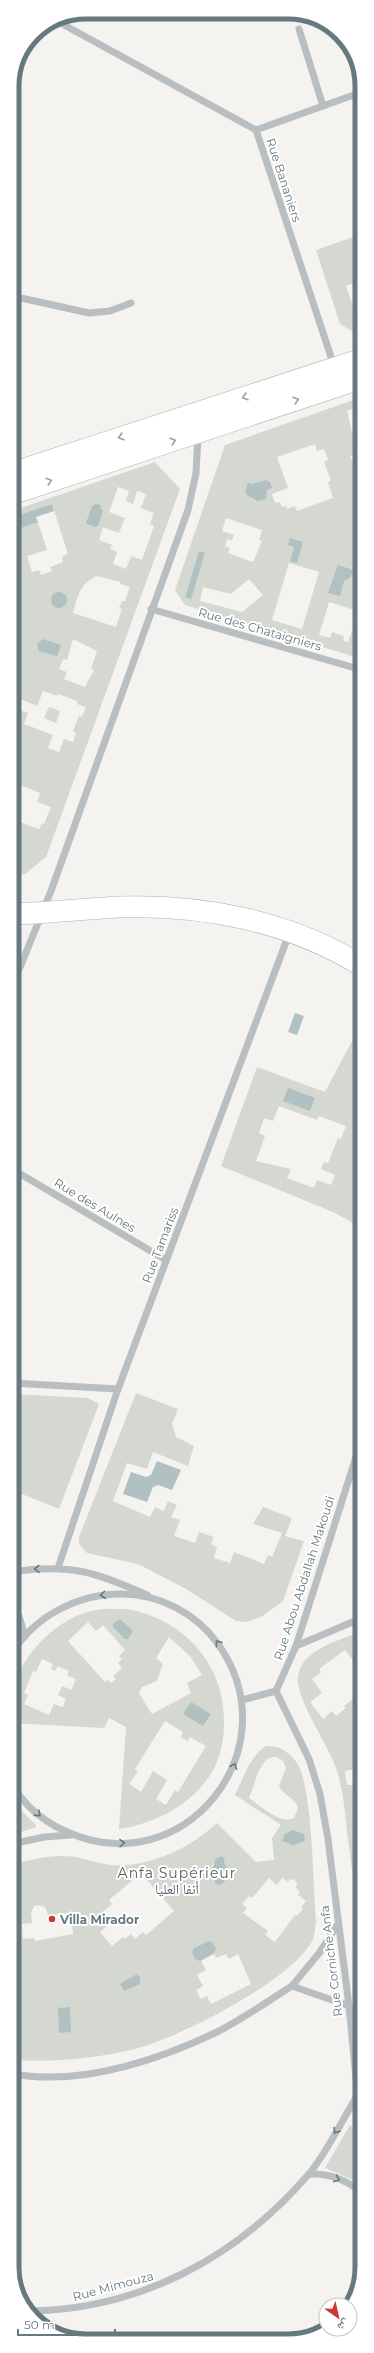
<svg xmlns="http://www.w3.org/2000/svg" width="374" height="2353" viewBox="0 0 374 2353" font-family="Montserrat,'Noto Naskh Arabic',sans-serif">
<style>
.green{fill:#d4d8d0;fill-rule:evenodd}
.water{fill:#b1c0c1}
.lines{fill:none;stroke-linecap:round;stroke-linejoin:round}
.major-casing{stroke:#adb3b4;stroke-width:22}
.minor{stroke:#b9bec0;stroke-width:7}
.major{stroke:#fff;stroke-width:21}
.oneway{stroke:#94a1a5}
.oneway2{stroke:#66797e}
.poi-dot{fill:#ce3636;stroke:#fff;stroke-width:1.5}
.labels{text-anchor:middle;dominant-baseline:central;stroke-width:4;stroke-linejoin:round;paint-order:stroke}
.street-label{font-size:12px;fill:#66797e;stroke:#fff}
.poi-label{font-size:12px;font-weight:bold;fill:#66797e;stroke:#fff;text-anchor:start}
.quarter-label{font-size:14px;letter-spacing:1px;fill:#536064;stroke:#fff}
.rim{fill:none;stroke:#66797e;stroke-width:5}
</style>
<rect width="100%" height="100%" fill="#f4f3f0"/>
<!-- green -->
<g class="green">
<polygon points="362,234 362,240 358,242 362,254 362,280 346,286 359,323 362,322 362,337 340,324 316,250"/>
<path d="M362,397V405L347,411L352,432L361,429L362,426V451L350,456L359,476L362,475V497L356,499L362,512V659L185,605L175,590L225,445ZM315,444L317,451L324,449L328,460L324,462L331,480L328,482L333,498L297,511L295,506L287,509L286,506L282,507L280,502L275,503L272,494L288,488L277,457ZM226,518L262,530L259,540L262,541L253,562L228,553L230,548L225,546L227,539L232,540L234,535L222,531ZM199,552L205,553L190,599L185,597ZM289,563L319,572L302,629L272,620ZM249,579L263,595L242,612L200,601L203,587L231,594ZM329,602L354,610L355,606L361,607L348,642L343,641L344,636L332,632L330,638L319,635Z"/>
<path d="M155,462L180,489L46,857L25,874H12V835L17,821L39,829L42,823L44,824L51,807L37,802L40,793L12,782V707H15L18,699L12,697V600L15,599L12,592V528L13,531L38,522L47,550L27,556L32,572L39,570L41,575L52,571L50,567L63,562L62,557L68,554L52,504L12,517V511ZM118,487L129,491L126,501L133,504L137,491L146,494L141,508L154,513L150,524L154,526L142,560L131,556L126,569L113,564L117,552L110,549L112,545L99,540L103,527L119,533L125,518L109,512ZM95,505L103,510L93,527L88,523ZM97,576L121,582L120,584L130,587L125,601H122L119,608L122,609L116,627L73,613C78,596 79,584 97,576ZM73,639L97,651L91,669L94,670L85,687L64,679L67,672L59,669L63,659L67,660ZM43,691L57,696L58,694L77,701V704L86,707L82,717L79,716L73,731L76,733L73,742L64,739L59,752L48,748L53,735L24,724L28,713L16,709L20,699L37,706Z"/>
<polygon points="49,707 60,711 56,723 44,718"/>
<path d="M362,1022V1228L333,1212L221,1166L257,1067L325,1092ZM279,1106L317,1120L319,1116L346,1126L341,1139L338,1138L328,1163L324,1162L321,1169L335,1175L331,1185L317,1180L314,1188L287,1178L291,1169L256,1161L265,1136L259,1133L264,1118L273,1121Z"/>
<polygon points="136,1393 178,1409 172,1424 176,1437 194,1446 188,1466 153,1452 147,1469 127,1463 113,1501 150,1517 155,1507 164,1511 168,1501 177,1505 171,1517 180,1520 174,1536 195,1543 199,1532 214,1537 211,1544 217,1547 214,1558 230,1563 234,1552 264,1564 268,1555 272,1557 282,1533 253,1524 263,1507 292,1518 285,1536 304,1541 283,1601 261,1617 247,1622 236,1621 186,1589 138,1564 87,1553 79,1544 79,1537"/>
<polygon points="12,1394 88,1398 99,1404 59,1509 12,1490"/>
<path d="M126,1609C183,1618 225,1664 224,1722C224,1739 221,1757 212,1772C193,1804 155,1824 119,1829L126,1727L109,1718L104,1728L12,1723C12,1712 11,1700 13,1690C21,1654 59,1616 96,1610C106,1608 116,1609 126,1609ZM120,1620L132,1632L127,1638L114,1626ZM88,1622L96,1631L103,1625L125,1650L119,1656L122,1659L118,1663L122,1668L113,1676L116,1679L111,1683L108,1680L105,1682L68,1641ZM169,1637L190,1656L202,1675L187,1683L191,1693L152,1714L139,1693L142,1687L157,1681L163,1664L156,1658ZM42,1659L53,1664L51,1669L55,1671L58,1666L69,1671L67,1675L76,1679L71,1690L62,1686L58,1695L66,1699L63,1707L54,1704L49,1715L24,1704L28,1695L24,1693L33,1671L36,1672ZM165,1721L183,1732L181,1737L188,1741L190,1737L206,1746L178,1792L175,1790L166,1805L156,1799L167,1780L153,1771L141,1792L129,1784L138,1771L135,1769Z"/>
<path d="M362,1631V1646L356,1651L362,1659V1672L345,1650L319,1669L321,1672L312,1679L322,1693L310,1702L323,1719L332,1711L336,1716L346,1708L344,1706L362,1692V1725L353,1726L356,1751H359L361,1760L355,1761L356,1769L345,1771L347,1785H352L353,1791L362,1790V1815L356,1819L360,1850H362V1948C357,1912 353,1876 348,1840C345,1816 344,1791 336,1768C328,1744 295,1699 298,1676C302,1649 341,1640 362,1631Z"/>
<path d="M266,1746C279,1745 290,1752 297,1763C313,1788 313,1888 316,1921C315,1927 315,1934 313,1939C294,1980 178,2038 135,2049C94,2059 54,2062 12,2060V1865C32,1859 54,1854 75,1857C88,1859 99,1864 111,1865C149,1868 190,1848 217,1823L256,1862L274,1860L272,1838L281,1825L235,1795C244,1777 249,1757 266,1746ZM276,1757L283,1761L286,1768L279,1786C283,1796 295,1797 298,1808L294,1818C280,1825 261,1806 249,1798C255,1785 259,1756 276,1757ZM219,1856L225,1859L224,1863L227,1867L222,1874L214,1878L210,1869ZM141,1873L174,1911L146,1935L143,1932L135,1939L131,1934L125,1939L123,1937L112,1946L100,1932L112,1922L103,1912L112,1904L109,1900ZM269,1878L277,1885L282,1878L287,1881L294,1879L297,1883L296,1888L300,1892L298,1895L306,1901L301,1907L303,1909L297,1916L295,1915L275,1942L265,1935L268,1931L243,1913L247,1908L242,1904L249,1896L252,1898ZM38,1905L45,1907L48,1915L71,1913L73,1934L35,1941L34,1938L23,1939L22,1924L32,1923L31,1913L34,1906ZM214,1954L216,1958L226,1954L229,1959L238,1954L251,1984L211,2004L207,1996L201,1999L196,1990L203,1986L197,1975L206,1970L201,1961Z"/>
<polygon points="12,1801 36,1825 36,1827 12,1835"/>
<polygon points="350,2125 354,2128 361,2178 358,2182 325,2168"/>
</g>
<!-- water -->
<g class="water">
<polygon points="266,480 270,482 272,488 267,490 266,499 258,501 247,495 245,491 248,483 252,484"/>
<polygon points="52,504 54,511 36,517 38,522 13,531 12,517"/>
<polygon points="96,504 101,505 101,509 103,510 98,526 94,527 86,523 92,506"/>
<polygon points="290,538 303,542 297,563 290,561 294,547 288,545"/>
<polygon points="199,551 205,553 191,599 185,597"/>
<polygon points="338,565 353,570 350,578 344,581 340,596 328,593"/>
<circle cx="59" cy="600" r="8"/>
<polygon points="43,639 61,645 57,656 39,651 37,644"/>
<polygon points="295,1013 304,1016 297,1035 288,1032"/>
<polygon points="288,1088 315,1098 310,1111 283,1101"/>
<polygon points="157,1461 181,1470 172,1490 158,1485 153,1487 147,1502 123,1494 131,1472 146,1477 151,1475"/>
<polygon points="120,1619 133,1631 128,1639 125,1639 113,1627 113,1624"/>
<polygon points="191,1702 211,1714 203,1726 183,1714"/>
<polygon points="292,1830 304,1834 305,1841 293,1845 282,1841 285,1834"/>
<polygon points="221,1856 225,1859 224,1863 227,1867 222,1873 225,1881 220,1885 215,1883 214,1876 209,1871 214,1865 215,1859"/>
<polygon points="209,1941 213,1943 216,1949 214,1953 200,1961 195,1959 192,1953 194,1948"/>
<polygon points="137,1974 140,1978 140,1984 124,1991 120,1984"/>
<polygon points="70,2007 71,2032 59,2033 58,2008"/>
</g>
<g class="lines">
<defs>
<g id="major">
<polyline points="12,473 362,359"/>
<polyline points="12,494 362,378"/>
<path d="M12,914C47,913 83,909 118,907C202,904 290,921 362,966"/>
</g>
</defs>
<!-- major casing -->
<use href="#major" class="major-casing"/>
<!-- minor -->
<g class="minor">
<polyline points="55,20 256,130 334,366"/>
<polyline points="299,29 323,106"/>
<polyline points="256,130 362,92"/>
<polyline points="12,296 89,313 110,311 131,303"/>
<polyline points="358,504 362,503"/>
<polyline points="151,609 362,670"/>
<polyline points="12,987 51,891 188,510 196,473 198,436"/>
<polyline points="12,1169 166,1260"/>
<polyline points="12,1383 118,1389"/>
<polyline points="58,1568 118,1389 289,934"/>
<path d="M12,1572C69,1563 96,1572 147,1595"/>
<polyline points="12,1602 19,1616 25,1636"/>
<polyline points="296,1646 362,1618"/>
<path d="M12,1654C34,1616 78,1594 121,1594C159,1594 196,1613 218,1644C293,1749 183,1886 65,1831C43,1821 24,1805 12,1784"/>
<polyline points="276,1691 309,1759 320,1794 328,1839 349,2006 362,2141"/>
<polyline points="242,1700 276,1691 296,1646 362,1438"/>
<polyline points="12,1844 44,1837 71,1835"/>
<polyline points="292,1986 320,1952 338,1924"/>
<path d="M12,2074C81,2086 156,2061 217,2032C243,2019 268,2001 292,1986L349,2006"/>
<path d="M309,2174C329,2173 347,2180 362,2193"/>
<path d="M28,2311C139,2310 236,2258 308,2175C325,2156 342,2120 356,2098"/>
</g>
<!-- major -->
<use href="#major" class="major"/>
</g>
<!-- one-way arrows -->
<defs><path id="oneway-chevron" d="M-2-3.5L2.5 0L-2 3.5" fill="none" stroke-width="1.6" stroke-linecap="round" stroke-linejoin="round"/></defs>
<g class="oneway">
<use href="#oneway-chevron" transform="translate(245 397) rotate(162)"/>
<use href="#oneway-chevron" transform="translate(296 400) rotate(-18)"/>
<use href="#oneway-chevron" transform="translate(121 437) rotate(162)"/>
<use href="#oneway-chevron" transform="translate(173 441) rotate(-18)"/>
<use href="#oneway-chevron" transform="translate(49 481) rotate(-18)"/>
</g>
<g class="oneway2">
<use href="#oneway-chevron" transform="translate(37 1569) rotate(177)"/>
<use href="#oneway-chevron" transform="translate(103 1595) rotate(173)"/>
<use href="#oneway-chevron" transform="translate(218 1643) rotate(-126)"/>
<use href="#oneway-chevron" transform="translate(234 1766) rotate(-67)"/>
<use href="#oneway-chevron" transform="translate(38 1814) rotate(41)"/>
<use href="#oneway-chevron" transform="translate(122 1843) rotate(-1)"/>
<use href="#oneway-chevron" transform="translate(336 2131) rotate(122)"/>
<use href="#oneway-chevron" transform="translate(337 2179) rotate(23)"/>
</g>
<!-- markers -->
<circle class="poi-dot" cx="52" cy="1919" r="4"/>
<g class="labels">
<!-- street labels -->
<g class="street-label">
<text transform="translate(284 180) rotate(72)">Rue Bananiers</text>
<text transform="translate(260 629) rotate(16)">Rue des Chataigniers</text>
<text transform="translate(95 1205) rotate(31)">Rue des Aulnes</text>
<text transform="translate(160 1245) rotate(-69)">Rue Tamariss</text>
<text transform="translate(304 1578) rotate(-72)">Rue Abou Abdallah Makoudi</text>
<text transform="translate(331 1961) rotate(-97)">Rue Corniche Anfa</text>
<text transform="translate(113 2286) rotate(-15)">Rue Mimouza</text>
</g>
<!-- poi labels -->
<g class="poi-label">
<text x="60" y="1919">Villa Mirador</text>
</g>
<!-- quarter labels -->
<g class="quarter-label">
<text x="177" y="1873">Anfa Supérieur<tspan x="177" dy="16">أنفا العليا</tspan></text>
</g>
</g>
<!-- crop -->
<path d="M0 0H374V2353H0ZM86 19H288A67 67 0 0 1 355 86V2267A67 67 0 0 1 288 2334H86A67 67 0 0 1 19 2267V86A67 67 0 0 1 86 19Z" fill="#fff" fill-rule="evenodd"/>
<path class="rim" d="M86 19H288A67 67 0 0 1 355 86V2267A67 67 0 0 1 288 2334H86A67 67 0 0 1 19 2267V86A67 67 0 0 1 86 19Z"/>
<!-- north arrow -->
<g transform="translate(338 2317) rotate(146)"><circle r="19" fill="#ffffff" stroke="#c2c9cb"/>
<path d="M0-3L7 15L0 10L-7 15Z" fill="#ce3636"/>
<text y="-6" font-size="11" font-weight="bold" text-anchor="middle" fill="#66797e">ش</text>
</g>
<!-- scale -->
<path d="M18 2329v6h97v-6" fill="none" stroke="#66797e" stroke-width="2"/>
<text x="24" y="2329" font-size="12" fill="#66797e" stroke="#ffffff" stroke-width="3" paint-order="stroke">50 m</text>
</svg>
